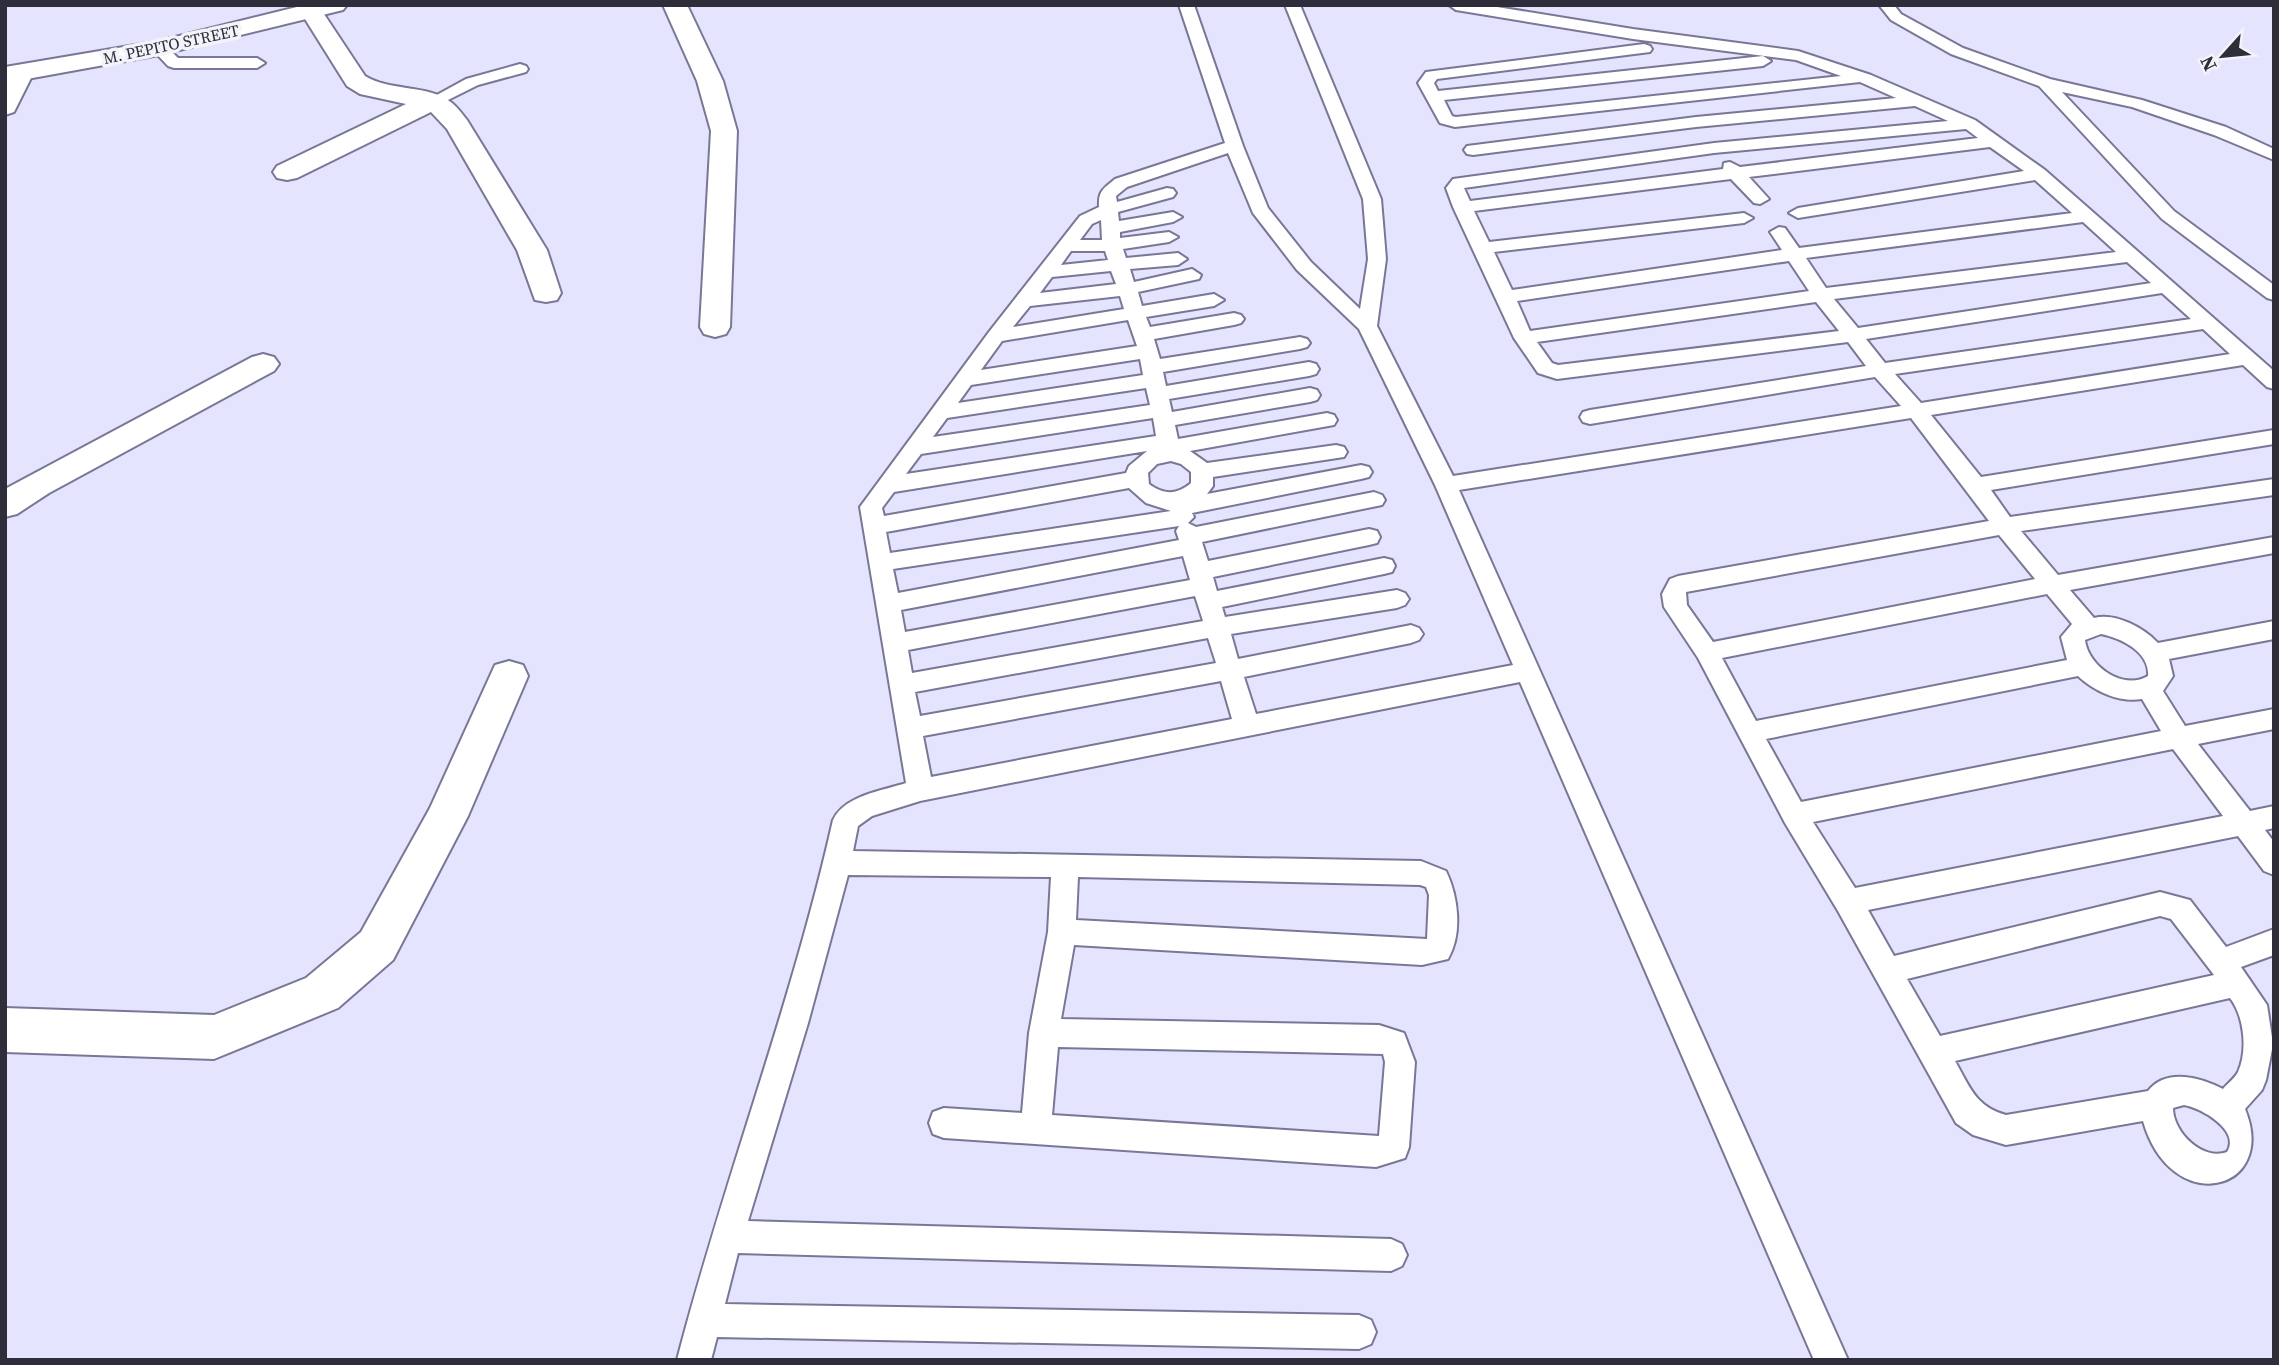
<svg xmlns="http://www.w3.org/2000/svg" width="2279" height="1365" viewBox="0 0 2279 1365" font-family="'Source Serif 4',serif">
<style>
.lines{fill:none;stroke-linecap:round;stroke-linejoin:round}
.service-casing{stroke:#797795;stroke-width:4}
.minor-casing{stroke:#797795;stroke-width:4}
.tertiary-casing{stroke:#797795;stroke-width:4}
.service{fill:#fff;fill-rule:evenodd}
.minor{fill:#fff;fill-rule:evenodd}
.tertiary{fill:#fff;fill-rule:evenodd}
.labels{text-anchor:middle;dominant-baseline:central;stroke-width:7;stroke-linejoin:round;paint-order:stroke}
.far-street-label{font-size:16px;fill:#2e2e3b;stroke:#f3f3fa}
</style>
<rect width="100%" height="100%" fill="#e4e4ff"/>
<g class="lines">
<defs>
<g id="service">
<path d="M1179,5H1194L1243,146L1268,208L1311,262L1360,309L1368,259L1363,199L1285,5H1300L1381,199L1386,259L1377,326L1453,476L1901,406L1875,377L1590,424L1583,422L1580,417L1583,412L1590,410L1866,366L1848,342L1557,379L1538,373L1514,338L1453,207L1446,188L1453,179L1714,143L1948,121L1915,106L1696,127L1473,155L1467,154L1464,150L1467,146L1696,117L1896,98L1860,82L1455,127L1440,123L1418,83L1426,72L1644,44L1650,46L1652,49L1650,52L1437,79L1434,83L1438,91L1763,56L1771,61L1763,66L1444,100L1452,116L1456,117L1841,76L1796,60L1633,39L1456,10L1449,5H1485L1633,29L1798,51L1871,75L1975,120L2045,170L2274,371V389L2267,387L2243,365L1931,415L1981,477L2274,430V444L1991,490L2010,517L2274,479V495L2021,531L2058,575L2274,537V553L2070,590L2094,618C2115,612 2144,628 2158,643L2274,621V639L2169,659L2173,676L2163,691L2185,726L2274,709V729L2198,744L2250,811L2274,806V828L2265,830L2274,842V875L2264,871L2238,836L1868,910L1894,956L2160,892L2190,900L2226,947L2274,929V955L2241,967L2267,1005L2273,1044L2266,1080L2262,1090L2245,1109C2279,1192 2171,1219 2143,1121L2006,1145L1973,1135L1956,1123L1838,911L1785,823L1698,658L1664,607L1662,594L1670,579L1678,576L1989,521L1911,418L1459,490L1848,1360H1814L1520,682L920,801L872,816L858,826L853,851L1421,861L1446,871C1458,896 1463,933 1448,959L1422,965L1074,945L1061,1019L1379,1025L1404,1033L1415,1062L1409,1147L1405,1158L1376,1167L944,1138L933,1134L929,1123L933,1112L944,1108L1022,1113L1029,1033L1048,932L1051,877L848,875L808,1023L748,1221L1391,1239L1402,1244L1407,1255L1402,1266L1391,1271L738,1253L725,1304L1359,1315L1371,1320L1376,1332L1371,1344L1359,1349L717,1337L711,1360H677C724,1179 792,1003 833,820C845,795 882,791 906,783L860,507L989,332L1080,216L1099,207C1098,191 1103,189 1115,179L1225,143ZM1966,129L1978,138L1740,167L1730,162L1724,163L1723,169L1470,201L1464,188L1714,153ZM1990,147L2024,171L1798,208L1789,213L1798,218L2035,180L2072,213L1799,248L1785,228L1779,227L1770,232L1782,250L1512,290L1494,252L1744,223L1753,218L1744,213L1489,242L1474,211L1731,179L1754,203L1760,204L1769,199L1749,177ZM1228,153L1253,213L1297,270L1359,329L1435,485L1513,665L1256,714L1244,677L1411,643L1419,640L1423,634L1419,628L1411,625L1238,659L1231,634L1397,608L1405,605L1409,599L1405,593L1397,590L1225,617L1222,607L1384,574L1392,572L1395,566L1392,560L1384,558L1217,591L1213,577L1369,545L1377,543L1380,537L1377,531L1369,529L1208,561L1202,542L1382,505L1385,500L1382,495L1374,492L1196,527L1188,523L1194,517L1192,513L1361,479L1369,477L1372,472L1369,467L1361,465L1207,494L1213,486V477L1344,457L1347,452L1344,447L1336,445L1207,463L1190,451L1334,425L1337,420L1334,415L1327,413L1178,439L1175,425L1310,402L1317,400L1320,395L1317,390L1310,388L1172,412L1169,399L1309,376L1316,374L1319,369L1316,364L1309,362L1166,386L1163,372L1300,349L1307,347L1310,343L1307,339L1300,337L1160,359L1154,339L1234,325L1241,323L1244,319L1241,315L1234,313L1150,327L1146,317L1214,306L1224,300L1214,294L1142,306L1138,292L1199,279L1201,275L1192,269L1134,282L1130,269L1178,265L1187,259L1178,253L1126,258L1123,249L1169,242L1178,237L1169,232L1120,238V232L1173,222L1182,217L1173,212L1119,221L1118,212L1173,197L1176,193L1173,189L1167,188L1117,202L1116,196L1127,187ZM1101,220L1102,240H1080L1092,224ZM2083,222L2116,252L1826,288L1806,258ZM1071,251H1105L1108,260L1061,265ZM1789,261L1809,291L1530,331L1517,301ZM2127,262L2151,283L1858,328L1834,299ZM1111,271L1116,284L1040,293L1052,277ZM2162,293L2191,319L1885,363L1866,339ZM1120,296L1124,309L1013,327L1030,306ZM1816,302L1839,331L1558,365L1552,363L1537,342ZM1128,320L1137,346L981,370L1002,341ZM2203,329L2230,354L1921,403L1895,374ZM1140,359L1143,375L958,403L971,385ZM1146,388L1150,405L933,437L947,418ZM1153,418L1156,436L906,474L921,454ZM1147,451L1129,466L1126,473L884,516L882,508L894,492ZM1171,461L1181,464L1191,472V483C1177,495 1164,495 1149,484L1148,473L1157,464ZM1129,488L1146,503L1171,511L890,553L886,532ZM1179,526L1176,531L1179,540L898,593L893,569ZM1999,535L2035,579L1713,642L1687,605L1686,592ZM1183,556L1190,580L905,632L901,610ZM2047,594L2072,624L2061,637L2067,660L1756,721L1722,658ZM1195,596L1203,621L912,673L908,650ZM2101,634C2121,638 2150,652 2148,676C2123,691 2088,666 2085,640ZM1208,638L1216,663L920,716L915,692ZM2078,676C2094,691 2119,703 2142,699L2161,731L1801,802L1766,739ZM1221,681L1232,719L931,777L923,736ZM2173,749L2223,816L1855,888L1813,822ZM1078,877L1420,885L1426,887L1429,895L1427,939L1076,920ZM2160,916L2171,919L2214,975L1940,1036L1907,979ZM2230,998C2244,1016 2248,1050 2238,1072C2235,1078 2227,1084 2223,1089C2202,1078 2166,1067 2148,1091L2006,1115C1975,1106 1970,1087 1955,1061ZM1058,1047L1383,1054L1385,1062L1379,1136L1052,1115ZM2184,1105C2201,1108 2241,1130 2227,1152C2202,1161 2173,1132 2173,1108Z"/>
<polygon points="1879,5 1894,5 1901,14 1963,48 2050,79 2142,100 2226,127 2274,149 2274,160 2214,135 2132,107 2062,92 2174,211 2274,285 2274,300 2267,298 2162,219 2039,86 1951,54 1891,20"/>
<polygon points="159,43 165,45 178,58 257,58 265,63 257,68 174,68 168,66 151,48"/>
<polygon points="520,64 526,66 528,69 526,72 478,85 438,105 426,105 424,102 466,79"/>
</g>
<g id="minor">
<path d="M318,5L365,76C391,92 429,84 452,103C458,108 463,115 467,120L547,250L561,293L557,300L546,302L535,300L517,250L447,129L431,112L297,178L287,180L277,178L273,172L277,166L406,104L360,94L347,86L300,11L304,6Z"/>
<polygon points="663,5 687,5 723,81 737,131 730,327 726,334 715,337 704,334 700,327 711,131 697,81"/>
<polygon points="20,66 29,69 33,74 14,112 5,115 5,79 11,69"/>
<polygon points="263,354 274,357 279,364 274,371 49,493 17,514 5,517 5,489 252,357"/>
<polygon points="509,661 523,665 528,676 468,816 393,960 338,1008 214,1059 5,1052 5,1008 214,1015 306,978 361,932 430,808 495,665"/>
</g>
<polygon id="tertiary" points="305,5 347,5 343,10 159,55 5,83 5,67 159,41"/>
</defs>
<!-- service casing -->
<use href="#service" class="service-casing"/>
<!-- minor casing -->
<use href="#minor" class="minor-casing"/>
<!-- tertiary casing -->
<use href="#tertiary" class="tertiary-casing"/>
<!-- service -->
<use href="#service" class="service"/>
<!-- minor -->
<use href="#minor" class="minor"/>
<!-- tertiary -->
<use href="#tertiary" class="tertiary"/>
</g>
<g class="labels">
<!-- far-street labels -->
<g class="far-street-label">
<text transform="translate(171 44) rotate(-12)">M. PEPITO STREET</text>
</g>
</g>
<!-- border -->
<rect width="2279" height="1365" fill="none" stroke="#2e2e3b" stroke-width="14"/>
<!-- north arrow -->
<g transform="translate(2223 56) rotate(243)" stroke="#f3f3fa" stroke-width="5" paint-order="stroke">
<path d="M0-5L12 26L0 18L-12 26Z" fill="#2e2e3b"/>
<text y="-10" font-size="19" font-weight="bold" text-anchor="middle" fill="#2e2e3b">N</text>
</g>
</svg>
